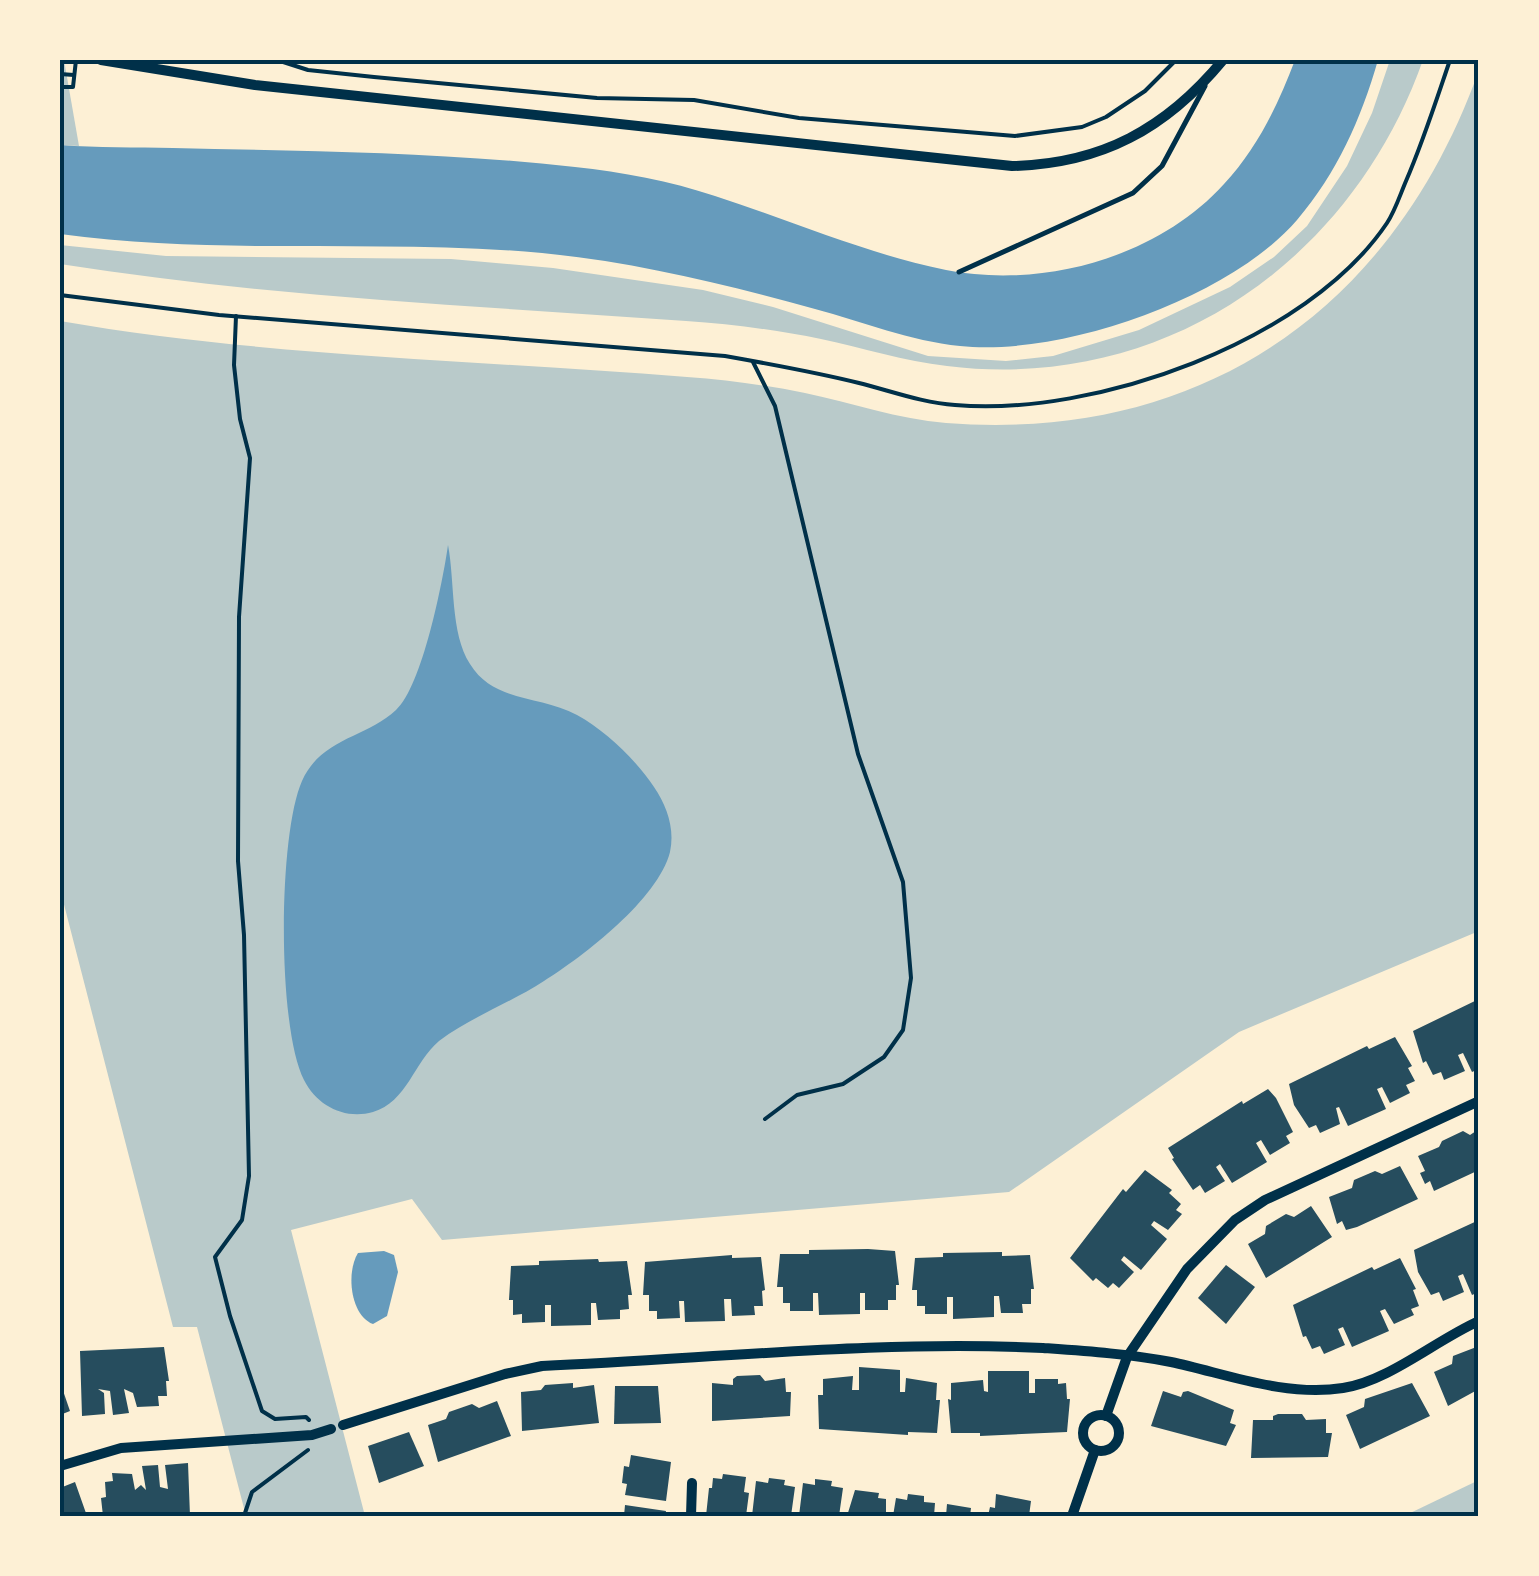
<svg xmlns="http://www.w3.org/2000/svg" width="1539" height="1576" viewBox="0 0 1539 1576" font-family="Lato,sans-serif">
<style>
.green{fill:#b9caca}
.water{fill:#669bbc}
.building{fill:#264d5e}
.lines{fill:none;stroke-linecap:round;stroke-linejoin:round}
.path{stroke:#003049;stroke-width:4}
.service{stroke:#003049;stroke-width:5}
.minor{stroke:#003049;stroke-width:10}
.neatline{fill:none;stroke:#003049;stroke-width:4}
</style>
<rect width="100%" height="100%" fill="#fdf0d5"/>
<!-- green -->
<g class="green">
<polygon points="60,60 64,60 79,146 60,145"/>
<path d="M1390,60H1423C1352,261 1164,393 947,366C904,361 863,348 821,339C777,330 731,324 686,321C477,306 268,297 60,264V245L166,256L451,259L553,268L703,290L773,307L928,356L1006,361L1053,356L1139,330L1230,287L1274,257L1307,226L1347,166L1372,113Z"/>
<path d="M1479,70V931L1239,1032L1009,1192L442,1240L412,1199L291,1230L365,1516H246L197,1327H173L60,889V321C267,357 478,360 687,377C727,380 766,385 805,393C852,403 898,419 946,423C1201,443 1394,309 1479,70Z"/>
<polygon points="1479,1480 1479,1516 1404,1516"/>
</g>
<!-- water -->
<g class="water">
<path d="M1295,60H1378C1361,119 1337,173 1297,220C1230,298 1061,357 960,346C910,341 863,322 815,309C725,284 634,262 542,253C381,238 219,256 60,234V145C98,148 135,147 173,148C306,151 442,152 575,167C622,172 670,181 715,196C792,221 867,254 946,270C1042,289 1157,258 1224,184C1257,149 1278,105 1295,60Z"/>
<path d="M448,545C455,581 450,633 470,664C494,703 540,695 577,715C606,731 636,760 654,787C667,806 675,829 670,852C658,899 584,956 544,981C510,1003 471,1017 439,1041C414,1062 407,1102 373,1112C345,1120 317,1106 304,1080C277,1027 278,835 302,781C321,738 366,738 396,710C422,687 443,581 448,545Z"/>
<path d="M384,1251L394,1255L398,1272L387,1316L373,1324C350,1315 346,1272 358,1253Z"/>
</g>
<!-- building -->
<g class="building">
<polygon points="1479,999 1479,1069 1472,1072 1463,1053 1458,1055 1465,1071 1444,1080 1441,1072 1433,1075 1426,1061 1423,1063 1413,1031"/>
<polygon points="1395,1037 1412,1066 1408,1068 1415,1081 1406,1085 1410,1093 1390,1103 1382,1087 1377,1089 1386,1109 1348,1126 1339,1107 1336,1108 1340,1124 1320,1133 1316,1125 1309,1128 1294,1105 1289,1084 1367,1046 1369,1049"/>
<polygon points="1268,1089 1276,1098 1293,1132 1286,1136 1290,1143 1270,1155 1261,1140 1256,1143 1267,1162 1232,1183 1220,1164 1216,1167 1225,1181 1205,1193 1200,1185 1193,1190 1172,1159 1174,1158 1168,1148 1242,1101 1243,1104"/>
<polygon points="1479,1129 1479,1170 1434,1191 1430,1181 1425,1184 1420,1173 1425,1171 1418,1156 1439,1147 1442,1141 1463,1131 1470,1135"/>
<polygon points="1400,1166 1418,1199 1357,1227 1346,1230 1342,1221 1337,1224 1329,1197 1352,1188 1354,1180 1375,1171 1382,1174"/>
<polygon points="1145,1170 1172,1190 1169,1193 1181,1204 1176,1210 1182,1214 1168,1230 1154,1221 1151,1225 1167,1239 1141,1270 1124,1256 1121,1260 1134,1272 1119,1288 1113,1283 1108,1288 1096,1278 1093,1281 1070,1258 1123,1189 1126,1192"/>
<polygon points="1311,1206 1332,1237 1266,1278 1248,1244 1265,1234 1266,1226 1286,1214 1294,1217"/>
<polygon points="1479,1220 1479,1292 1472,1295 1463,1274 1458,1276 1464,1292 1443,1301 1439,1292 1431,1295 1418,1272 1414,1250"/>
<polygon points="868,1249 895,1251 899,1285 896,1285 896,1300 888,1300 888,1310 865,1310 865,1293 860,1293 860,1314 819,1315 818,1293 813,1293 813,1311 790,1311 790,1303 783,1303 783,1287 777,1287 780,1254 809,1254 809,1250"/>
<polygon points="1002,1252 1002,1256 1030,1255 1034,1289 1031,1289 1031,1304 1022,1304 1023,1313 1001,1313 999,1296 994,1296 994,1317 953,1319 953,1297 947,1297 947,1314 925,1314 925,1306 917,1306 917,1290 912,1290 915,1258 943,1257 943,1253"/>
<polygon points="732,1255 732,1258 761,1257 765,1290 762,1291 763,1306 754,1306 755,1315 732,1316 731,1299 724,1299 725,1321 685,1322 684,1301 679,1301 680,1318 657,1319 657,1311 649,1311 649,1295 643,1295 645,1262"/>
<polygon points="1400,1258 1416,1289 1413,1290 1419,1306 1411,1309 1414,1315 1394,1324 1385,1309 1380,1311 1389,1331 1352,1347 1343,1327 1338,1329 1345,1345 1324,1354 1320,1346 1312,1349 1306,1336 1303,1337 1293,1305 1372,1267 1374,1270"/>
<polygon points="598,1259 599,1262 627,1261 632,1295 628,1295 629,1309 620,1310 620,1319 598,1320 596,1303 591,1303 591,1325 551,1326 551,1305 545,1305 545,1322 522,1323 522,1314 513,1315 513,1300 509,1300 511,1266 539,1265 539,1261"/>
<polygon points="1226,1265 1255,1287 1226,1324 1198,1298"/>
<polygon points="1479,1346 1479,1389 1448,1406 1434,1372 1452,1364 1453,1356"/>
<polygon points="164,1347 169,1381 166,1381 167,1396 158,1396 159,1406 137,1407 133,1393 124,1389 129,1413 113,1415 110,1391 98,1389 104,1393 105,1414 82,1416 80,1351"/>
<polygon points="859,1367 900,1370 900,1392 905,1392 906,1378 937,1383 936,1400 940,1400 937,1433 908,1432 908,1435 819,1429 818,1395 823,1395 823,1379 853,1376 852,1390 859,1390"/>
<polygon points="988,1371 1029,1371 1029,1393 1035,1393 1035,1379 1058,1379 1058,1384 1066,1383 1067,1399 1070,1399 1067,1432 980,1436 980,1433 951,1433 948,1399 951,1400 951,1383 983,1380 984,1391 988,1392"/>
<polygon points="760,1375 765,1381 785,1378 786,1392 791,1392 790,1416 712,1421 712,1383 733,1385 733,1379 737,1376"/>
<polygon points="60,1382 70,1411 60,1415"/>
<polygon points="573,1383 573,1388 594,1385 599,1423 522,1431 521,1392 541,1390 545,1385"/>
<polygon points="1412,1383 1430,1416 1360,1449 1346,1415 1364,1407 1365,1399"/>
<polygon points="615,1386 658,1386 661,1423 614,1424"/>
<polygon points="1163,1391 1181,1397 1183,1392 1188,1391 1234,1410 1230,1423 1236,1425 1226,1446 1151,1426"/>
<polygon points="497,1401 511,1436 438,1462 428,1425 446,1419 449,1412 472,1404 479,1408"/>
<polygon points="1278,1414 1302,1414 1306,1420 1326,1419 1326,1433 1332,1433 1328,1457 1251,1458 1253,1420 1273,1420 1273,1416"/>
<polygon points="409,1432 424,1466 379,1483 368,1446"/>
<polygon points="631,1455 671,1462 666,1501 625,1495 627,1484 622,1483 624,1466 629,1467"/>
<polygon points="188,1463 190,1516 103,1516 101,1498 106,1497 105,1482 113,1481 112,1473 132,1474 135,1490 141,1485 146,1490 142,1466 158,1465 160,1487 168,1489 165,1465"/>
<polygon points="723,1474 746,1477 744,1492 749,1493 746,1516 706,1516 709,1488 712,1488 713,1478 722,1479"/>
<polygon points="769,1478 785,1480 784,1485 795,1487 791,1516 752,1516 756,1481 768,1483"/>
<polygon points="815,1479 832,1481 831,1486 843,1488 839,1516 799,1516 803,1483 815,1485"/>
<polygon points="75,1482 87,1516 60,1516 64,1510 60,1509 60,1488"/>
<polygon points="855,1490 879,1493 878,1498 886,1499 886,1516 847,1516"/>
<polygon points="908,1494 924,1496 924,1502 935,1503 934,1516 893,1516 896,1498 907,1500"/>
<polygon points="996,1494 1031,1501 1029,1516 988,1516 990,1507 995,1508"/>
<polygon points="947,1504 971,1508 970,1516 946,1516"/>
<polygon points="625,1505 666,1511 665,1516 624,1516"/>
</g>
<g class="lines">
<!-- path -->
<g class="path">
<polyline points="277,60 308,70 374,77 597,98 694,100 799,118 1015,136 1082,127 1106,117 1145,91 1176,60"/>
<polyline points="60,74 74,75"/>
<polyline points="60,87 73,87 76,60"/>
<path d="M60,295L219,315L725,356C770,364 815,372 859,383C891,391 923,403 955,405C1094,417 1307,342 1387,223C1395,211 1400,195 1406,181C1423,142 1436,101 1450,60"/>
<polyline points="236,316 234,365 240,419 250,458 239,617 238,861 244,935 249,1176 242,1220 215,1257 230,1316 262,1411 275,1419 306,1417 309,1420"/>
<polyline points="753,362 775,406 858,754 903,882 911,978 903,1030 884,1057 843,1084 797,1095 765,1119"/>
<polyline points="244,1516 252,1492 308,1450"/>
</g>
<!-- service -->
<polyline class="service" points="959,272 1133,193 1162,166 1205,86"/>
<!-- minor -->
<g class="minor">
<path d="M101,60L255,85L1012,166C1101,164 1166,129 1223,60"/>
<circle cx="1101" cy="1433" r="18"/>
<polyline points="1106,1416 1127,1357 1187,1269 1235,1220 1265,1200 1479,1101"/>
<path d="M343,1425L505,1374L542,1366C708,1359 875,1340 1043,1348C1085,1351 1130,1354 1171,1362C1227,1374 1285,1397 1343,1388C1389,1381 1436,1340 1479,1321"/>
<polyline points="60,1466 121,1448 312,1435 331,1429"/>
<polyline points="691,1516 692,1483"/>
<polyline points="1072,1516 1095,1450"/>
</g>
</g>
<!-- border -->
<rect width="1539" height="1576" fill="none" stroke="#fdf0d5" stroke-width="125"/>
<rect x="62" y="62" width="1414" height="1452" class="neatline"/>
</svg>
